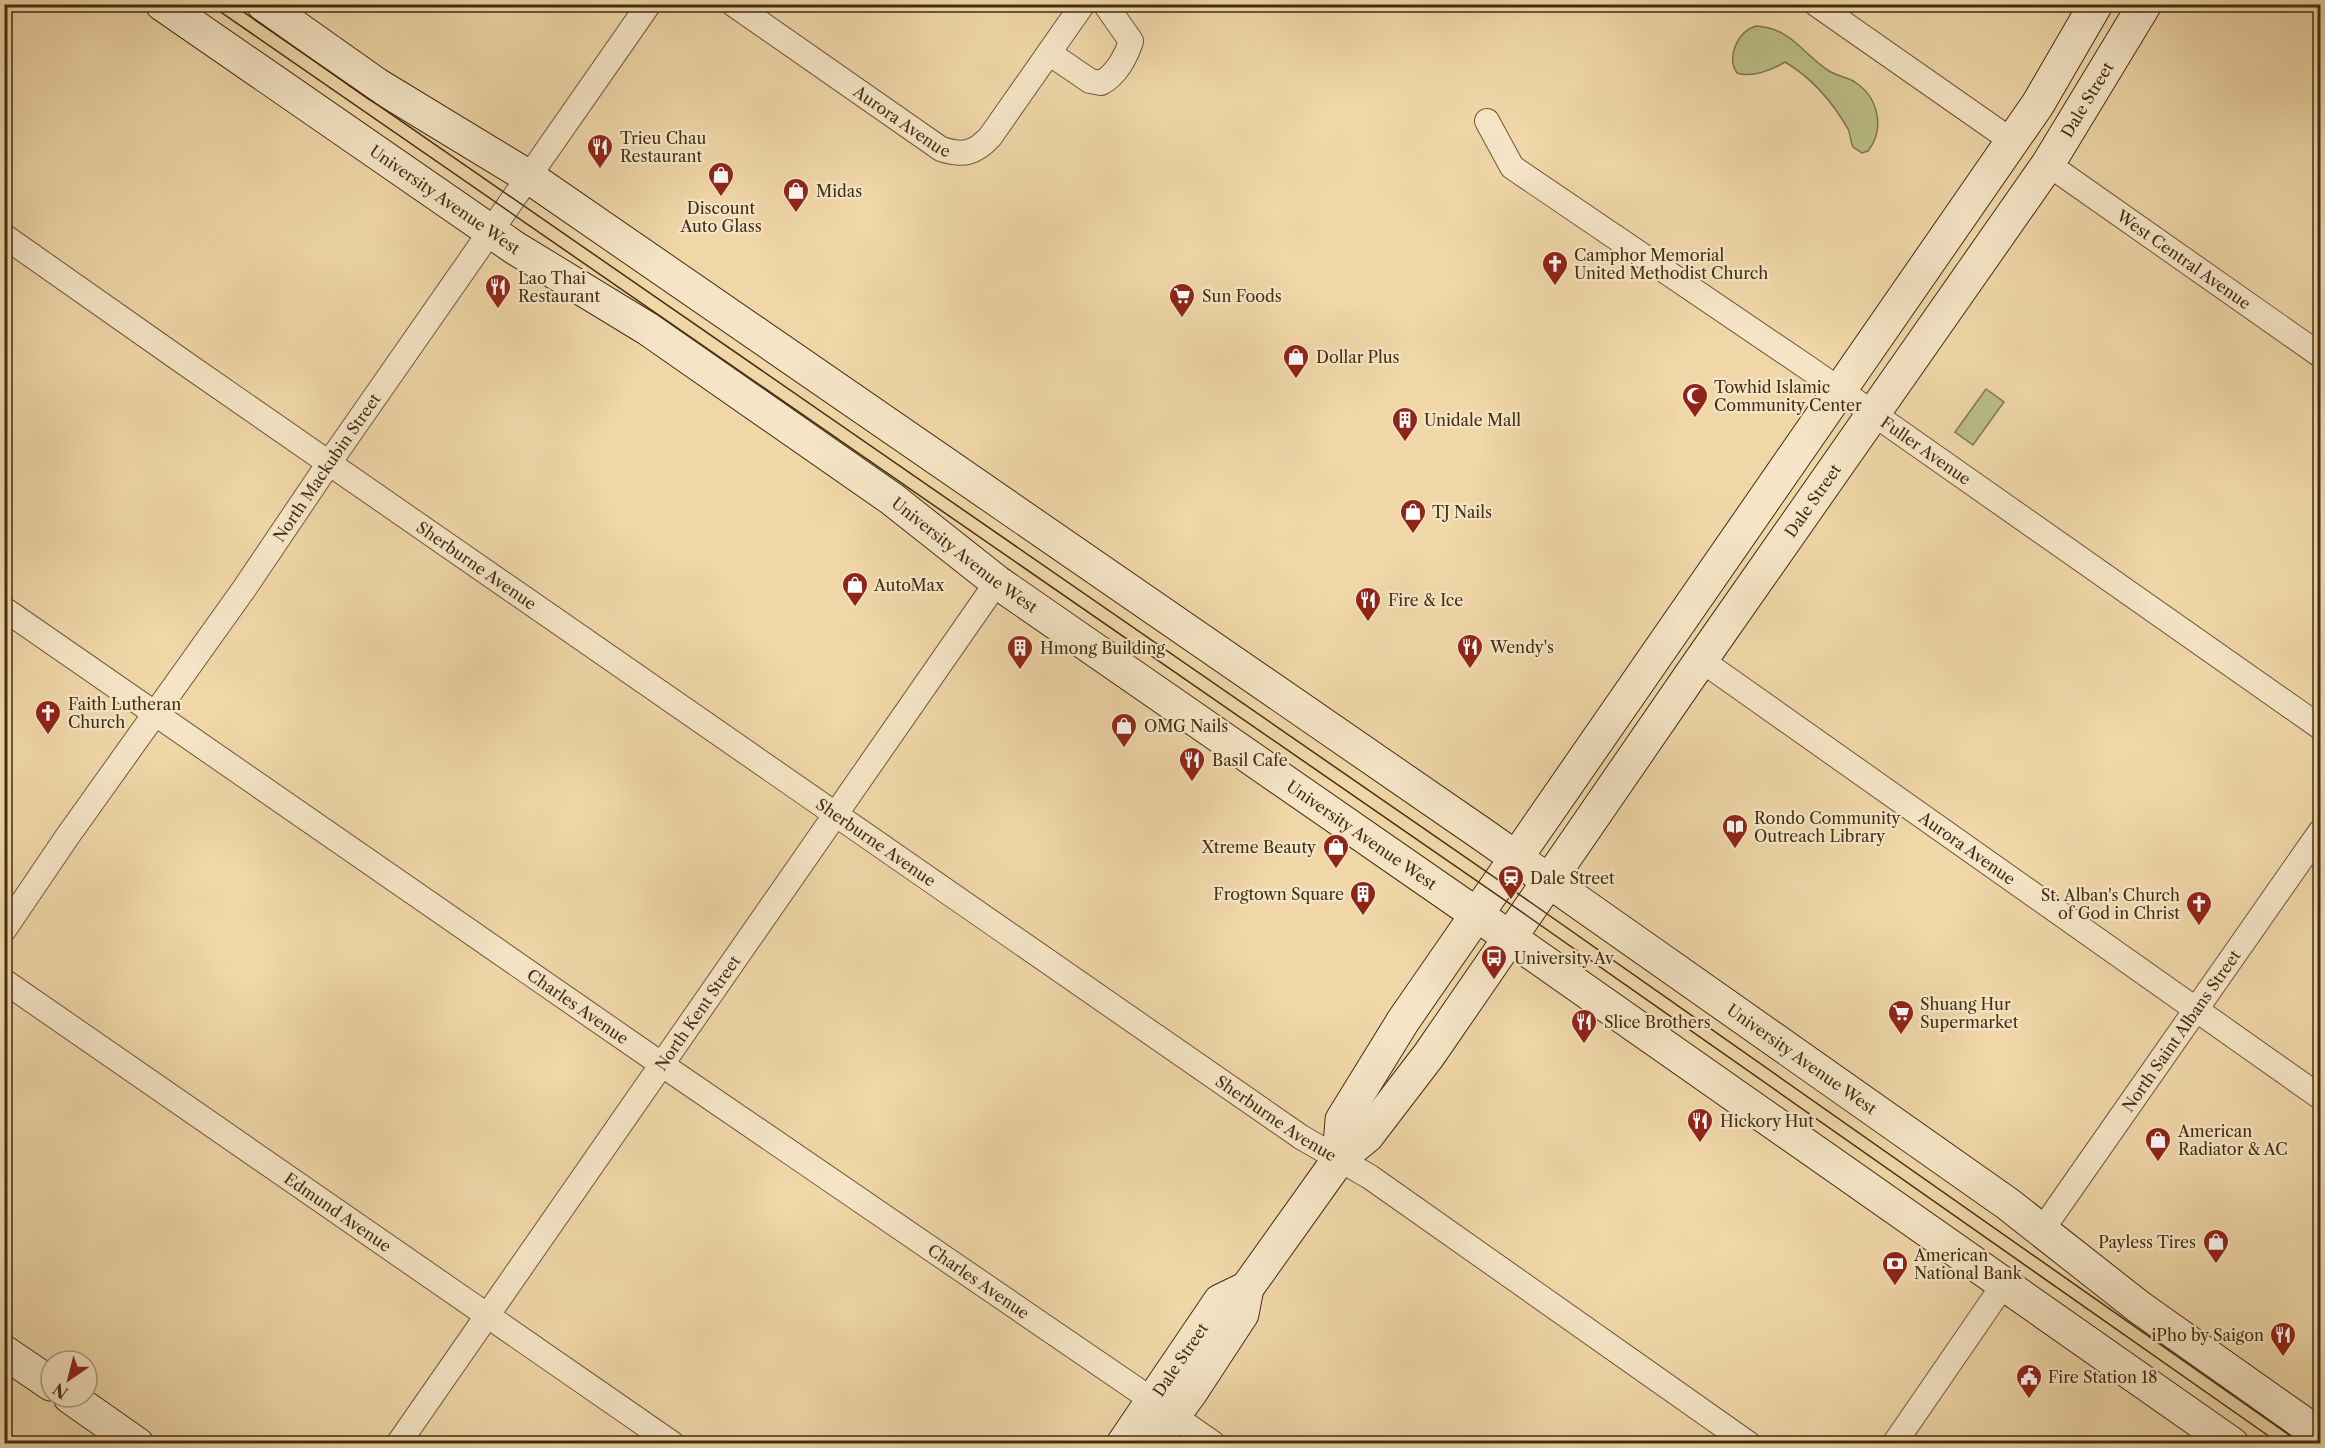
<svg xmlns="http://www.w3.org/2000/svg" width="2325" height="1448" viewBox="0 0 2325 1448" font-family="'Libre Caslon Text',serif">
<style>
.green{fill:#bbbe87;stroke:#80764c;stroke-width:1.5}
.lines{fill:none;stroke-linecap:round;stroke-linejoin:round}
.street-casing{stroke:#6f5838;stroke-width:26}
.secondary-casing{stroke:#442d12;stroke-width:35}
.street{stroke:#f5e5c6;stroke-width:24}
.secondary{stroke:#f5e5c6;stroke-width:33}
.tram{stroke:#442d12;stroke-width:1.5}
.labels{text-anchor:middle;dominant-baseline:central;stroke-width:4.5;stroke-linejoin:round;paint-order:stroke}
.street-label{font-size:16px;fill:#442d12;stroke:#f5e5c6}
.poi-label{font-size:16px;fill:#442d12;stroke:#f5e5c6;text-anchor:start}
</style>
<rect width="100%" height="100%" fill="#f0d7a8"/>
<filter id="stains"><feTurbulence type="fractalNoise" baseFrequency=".00333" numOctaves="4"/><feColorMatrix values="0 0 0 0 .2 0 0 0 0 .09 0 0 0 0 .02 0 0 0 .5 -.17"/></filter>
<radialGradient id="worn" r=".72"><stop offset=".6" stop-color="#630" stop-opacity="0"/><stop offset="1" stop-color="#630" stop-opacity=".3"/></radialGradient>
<!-- green -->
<g class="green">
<path d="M1756,26C1792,28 1802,54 1829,71C1837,76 1847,77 1855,82C1879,98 1885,129 1868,151L1862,153L1853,147C1850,141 1851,135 1848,129C1832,101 1812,78 1785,62C1772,70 1752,78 1737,73C1726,57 1738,31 1756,26Z"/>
<polygon points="1986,389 2004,402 1973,445 1955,432"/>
</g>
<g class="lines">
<defs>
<g id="street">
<path id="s1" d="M733,4L941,149C963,156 974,154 990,137L1083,4"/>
<polyline points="1816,4 2012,141"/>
<path d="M1049,53L1090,81L1101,83C1116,75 1126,57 1131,41L1105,4"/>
<path id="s2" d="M1487,121L1512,167L1814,372L2320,727"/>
<path id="s3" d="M2048,164L2320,355"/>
<path id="s4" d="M4,236L189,366L1301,1137L1370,1177L1749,1444"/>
<path id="s5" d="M4,609L661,1064L1152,1400"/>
<path id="s6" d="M1701,660L2320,1097"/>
<path id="s7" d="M4,930L67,837L244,589L329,463L649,4"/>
<path id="s8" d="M4,981L673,1444"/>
<path id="s9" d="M2042,1230L2320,832"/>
<polyline points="1174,1416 1214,1444"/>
<path id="s10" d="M398,1444L997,582"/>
<polyline points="1894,1444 2004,1284"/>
</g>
<g id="secondary">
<path id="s11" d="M162,4L515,248L648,329L892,499L997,582L1476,914L2232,1444"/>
<path id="s12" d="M263,4L376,84L529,177L1482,834L2008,1204L2139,1307L2320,1435"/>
<polyline points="1339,1159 1342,1120 1403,1021 2038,104 2096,4"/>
<polyline points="4,1352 51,1384"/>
<polyline points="70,1397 137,1444"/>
<path id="s13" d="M1123,1444L1220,1301L1247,1288"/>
<path id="s14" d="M1153,1444L1191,1392L1242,1314L1247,1288L1339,1159L1367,1136L1429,1055L1701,660L2048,164L2145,4"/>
</g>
</defs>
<!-- street casing -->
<use href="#street" class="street-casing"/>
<!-- secondary casing -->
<use href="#secondary" class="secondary-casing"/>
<!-- street -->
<use href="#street" class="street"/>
<!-- secondary -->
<use href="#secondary" class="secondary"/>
<!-- tram -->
<g class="tram">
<polyline points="209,4 1526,915 2280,1444"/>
<polyline points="232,4 1533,904 2302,1444"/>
</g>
</g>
<!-- icons -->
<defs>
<symbol id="restaurant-pin" viewBox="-11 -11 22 30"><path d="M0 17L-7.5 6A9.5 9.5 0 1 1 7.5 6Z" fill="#8f2418" stroke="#f5e5c6"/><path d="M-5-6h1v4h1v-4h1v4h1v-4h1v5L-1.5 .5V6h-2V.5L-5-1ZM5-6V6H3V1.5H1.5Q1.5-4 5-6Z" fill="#fff"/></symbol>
<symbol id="shop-pin" viewBox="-11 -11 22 30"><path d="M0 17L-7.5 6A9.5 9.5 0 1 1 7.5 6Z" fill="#8f2418" stroke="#f5e5c6"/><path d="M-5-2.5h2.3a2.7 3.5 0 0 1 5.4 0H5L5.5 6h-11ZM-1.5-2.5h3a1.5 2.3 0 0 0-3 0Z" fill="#fff"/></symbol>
<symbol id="church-pin" viewBox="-11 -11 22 30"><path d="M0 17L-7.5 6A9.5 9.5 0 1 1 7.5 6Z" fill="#8f2418" stroke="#f5e5c6"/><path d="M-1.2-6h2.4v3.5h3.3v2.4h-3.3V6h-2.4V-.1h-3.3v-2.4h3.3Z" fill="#fff"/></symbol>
<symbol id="supermarket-pin" viewBox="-11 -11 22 30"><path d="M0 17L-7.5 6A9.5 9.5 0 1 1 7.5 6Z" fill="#8f2418" stroke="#f5e5c6"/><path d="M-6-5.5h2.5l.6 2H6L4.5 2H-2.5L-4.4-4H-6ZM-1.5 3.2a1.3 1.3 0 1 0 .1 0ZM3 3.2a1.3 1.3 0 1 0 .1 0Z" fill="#fff"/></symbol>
<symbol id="mosque-pin" viewBox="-11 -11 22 30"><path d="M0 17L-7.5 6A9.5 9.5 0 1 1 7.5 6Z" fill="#8f2418" stroke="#f5e5c6"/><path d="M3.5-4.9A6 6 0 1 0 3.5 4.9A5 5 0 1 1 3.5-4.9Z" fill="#fff"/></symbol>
<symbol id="building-pin" viewBox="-11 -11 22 30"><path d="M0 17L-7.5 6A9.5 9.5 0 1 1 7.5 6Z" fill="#8f2418" stroke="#f5e5c6"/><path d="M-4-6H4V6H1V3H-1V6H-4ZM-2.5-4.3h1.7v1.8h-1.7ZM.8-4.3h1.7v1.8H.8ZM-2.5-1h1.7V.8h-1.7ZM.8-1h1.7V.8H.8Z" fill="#fff"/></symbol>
<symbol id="library-pin" viewBox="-11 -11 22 30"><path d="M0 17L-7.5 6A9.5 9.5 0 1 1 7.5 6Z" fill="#8f2418" stroke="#f5e5c6"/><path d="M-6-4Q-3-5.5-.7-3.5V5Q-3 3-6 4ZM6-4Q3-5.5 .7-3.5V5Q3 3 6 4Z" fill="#fff"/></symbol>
<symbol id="station-pin" viewBox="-11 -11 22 30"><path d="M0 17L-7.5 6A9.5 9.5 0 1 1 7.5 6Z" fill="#8f2418" stroke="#f5e5c6"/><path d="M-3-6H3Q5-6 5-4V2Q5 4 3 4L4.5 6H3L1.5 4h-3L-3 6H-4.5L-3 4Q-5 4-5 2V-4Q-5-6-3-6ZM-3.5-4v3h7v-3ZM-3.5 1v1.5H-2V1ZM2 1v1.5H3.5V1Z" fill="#fff"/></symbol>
<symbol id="bus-pin" viewBox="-11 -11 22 30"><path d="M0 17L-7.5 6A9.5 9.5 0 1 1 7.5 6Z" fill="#8f2418" stroke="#f5e5c6"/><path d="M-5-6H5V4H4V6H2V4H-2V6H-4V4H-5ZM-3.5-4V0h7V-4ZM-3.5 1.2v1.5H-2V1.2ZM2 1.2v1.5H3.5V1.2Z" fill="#fff"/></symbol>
<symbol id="bank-pin" viewBox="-11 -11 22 30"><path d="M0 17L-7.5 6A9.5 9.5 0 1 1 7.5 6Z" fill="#8f2418" stroke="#f5e5c6"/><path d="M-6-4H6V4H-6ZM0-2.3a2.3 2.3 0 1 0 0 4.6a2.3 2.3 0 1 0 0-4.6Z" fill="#fff"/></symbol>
<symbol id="civic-pin" viewBox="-11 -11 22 30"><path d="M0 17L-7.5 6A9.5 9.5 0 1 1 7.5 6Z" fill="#8f2418" stroke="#f5e5c6"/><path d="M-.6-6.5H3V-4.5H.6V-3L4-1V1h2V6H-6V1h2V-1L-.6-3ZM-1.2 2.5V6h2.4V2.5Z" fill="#fff"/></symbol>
</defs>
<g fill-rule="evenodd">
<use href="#restaurant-pin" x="585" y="132" width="30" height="40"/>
<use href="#shop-pin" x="706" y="160" width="30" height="40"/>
<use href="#shop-pin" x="781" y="176" width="30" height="40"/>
<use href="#church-pin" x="1540" y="249" width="30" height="40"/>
<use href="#restaurant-pin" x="483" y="272" width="30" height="40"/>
<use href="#supermarket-pin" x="1167" y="281" width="30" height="40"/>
<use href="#shop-pin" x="1281" y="342" width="30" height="40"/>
<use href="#mosque-pin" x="1680" y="381" width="30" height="40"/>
<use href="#building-pin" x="1390" y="405" width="30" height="40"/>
<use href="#shop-pin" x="1398" y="497" width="30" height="40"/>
<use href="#shop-pin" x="840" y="570" width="30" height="40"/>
<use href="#restaurant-pin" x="1353" y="585" width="30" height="40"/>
<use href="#restaurant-pin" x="1455" y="632" width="30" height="40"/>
<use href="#building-pin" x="1005" y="633" width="30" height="40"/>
<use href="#church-pin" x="33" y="698" width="30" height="40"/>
<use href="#shop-pin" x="1109" y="711" width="30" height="40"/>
<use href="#restaurant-pin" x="1177" y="745" width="30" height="40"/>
<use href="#library-pin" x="1720" y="812" width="30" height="40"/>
<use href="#shop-pin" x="1321" y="832" width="30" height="40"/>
<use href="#station-pin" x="1496" y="863" width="30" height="40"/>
<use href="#building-pin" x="1348" y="879" width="30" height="40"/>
<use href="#church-pin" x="2184" y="889" width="30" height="40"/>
<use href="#bus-pin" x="1479" y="943" width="30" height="40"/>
<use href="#supermarket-pin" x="1886" y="998" width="30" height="40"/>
<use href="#restaurant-pin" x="1569" y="1007" width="30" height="40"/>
<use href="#restaurant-pin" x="1685" y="1106" width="30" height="40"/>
<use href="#shop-pin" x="2143" y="1125" width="30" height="40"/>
<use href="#shop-pin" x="2201" y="1227" width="30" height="40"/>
<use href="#bank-pin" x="1880" y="1249" width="30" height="40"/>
<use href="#restaurant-pin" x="2268" y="1320" width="30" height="40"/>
<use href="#civic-pin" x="2014" y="1362" width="30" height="40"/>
</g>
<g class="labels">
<!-- street labels -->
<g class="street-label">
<text stroke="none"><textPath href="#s14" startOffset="1641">Dale Street</textPath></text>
<text stroke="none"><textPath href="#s1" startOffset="206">Aurora Avenue</textPath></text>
<text stroke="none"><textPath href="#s11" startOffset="344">University Avenue West</textPath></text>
<text stroke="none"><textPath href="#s3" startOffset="166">West Central Avenue</textPath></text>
<text stroke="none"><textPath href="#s2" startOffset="554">Fuller Avenue</textPath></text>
<text stroke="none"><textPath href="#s7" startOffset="564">North Mackubin Street</textPath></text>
<text stroke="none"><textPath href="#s14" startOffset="1155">Dale Street</textPath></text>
<text stroke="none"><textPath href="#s11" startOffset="974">University Avenue West</textPath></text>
<text stroke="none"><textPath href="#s4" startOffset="576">Sherburne Avenue</textPath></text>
<text stroke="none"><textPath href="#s11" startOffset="1460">University Avenue West</textPath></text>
<text stroke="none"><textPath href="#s4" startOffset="1062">Sherburne Avenue</textPath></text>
<text stroke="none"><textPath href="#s6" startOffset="326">Aurora Avenue</textPath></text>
<text stroke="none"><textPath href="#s5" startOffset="698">Charles Avenue</textPath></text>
<text stroke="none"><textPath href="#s10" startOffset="525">North Kent Street</textPath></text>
<text stroke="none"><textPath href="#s9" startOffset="243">North Saint Albans Street</textPath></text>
<text stroke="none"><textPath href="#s12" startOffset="1866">University Avenue West</textPath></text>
<text stroke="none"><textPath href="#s4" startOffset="1548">Sherburne Avenue</textPath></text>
<text stroke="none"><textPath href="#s8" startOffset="406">Edmund Avenue</textPath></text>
<text stroke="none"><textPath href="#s5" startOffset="1184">Charles Avenue</textPath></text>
<text stroke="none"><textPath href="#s13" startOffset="102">Dale Street</textPath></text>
</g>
<!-- poi labels -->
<g class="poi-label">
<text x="620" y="138">Trieu Chau<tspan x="620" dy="18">Restaurant</tspan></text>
<text x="816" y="191">Midas</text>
<text x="721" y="208" text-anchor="middle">Discount<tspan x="721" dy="18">Auto Glass</tspan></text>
<text x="1574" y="255">Camphor Memorial<tspan x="1574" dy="18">United Methodist Church</tspan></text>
<text x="518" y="278">Lao Thai<tspan x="518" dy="18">Restaurant</tspan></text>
<text x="1202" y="296">Sun Foods</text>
<text x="1316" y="357">Dollar Plus</text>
<text x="1714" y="387">Towhid Islamic<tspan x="1714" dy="18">Community Center</tspan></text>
<text x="1424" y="420">Unidale Mall</text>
<text x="1432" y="512">TJ Nails</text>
<text x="874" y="585">AutoMax</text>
<text x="1388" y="600">Fire &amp; Ice</text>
<text x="1490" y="647">Wendy's</text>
<text x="1040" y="648">Hmong Building</text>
<text x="68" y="704">Faith Lutheran<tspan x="68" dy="18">Church</tspan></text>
<text x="1144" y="726">OMG Nails</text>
<text x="1212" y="760">Basil Cafe</text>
<text x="1754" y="818">Rondo Community<tspan x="1754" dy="18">Outreach Library</tspan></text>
<text x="1316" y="847" text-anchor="end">Xtreme Beauty</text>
<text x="1530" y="878">Dale Street</text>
<text x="1344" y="894" text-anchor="end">Frogtown Square</text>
<text x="2180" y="895" text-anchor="end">St. Alban's Church<tspan x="2180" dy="18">of God in Christ</tspan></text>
<text x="1514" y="958">University Av</text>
<text x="1920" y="1004">Shuang Hur<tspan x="1920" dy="18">Supermarket</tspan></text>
<text x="1604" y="1022">Slice Brothers</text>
<text x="1720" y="1121">Hickory Hut</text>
<text x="2178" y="1131">American<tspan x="2178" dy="18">Radiator &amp; AC</tspan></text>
<text x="2196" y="1242" text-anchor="end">Payless Tires</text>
<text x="1914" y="1255">American<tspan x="1914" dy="18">National Bank</tspan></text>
<text x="2264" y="1335" text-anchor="end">iPho by Saigon</text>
<text x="2048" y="1377">Fire Station 18</text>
</g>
</g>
<!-- margin -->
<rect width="2325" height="1448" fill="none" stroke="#f0d7a8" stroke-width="24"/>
<rect x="6" y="6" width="2313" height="1436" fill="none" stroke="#442d12" stroke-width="3"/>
<rect x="12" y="12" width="2301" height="1424" fill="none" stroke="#442d12" stroke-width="1.5"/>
<!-- north arrow -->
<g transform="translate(69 1379) rotate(215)"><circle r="28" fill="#f5e5c6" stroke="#ae9b7e" stroke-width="1.5"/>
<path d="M0-4.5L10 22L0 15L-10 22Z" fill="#8f2418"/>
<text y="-9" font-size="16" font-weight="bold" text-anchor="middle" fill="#442d12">N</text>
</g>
<rect width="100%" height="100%" filter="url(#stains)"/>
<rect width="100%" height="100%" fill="url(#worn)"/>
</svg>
